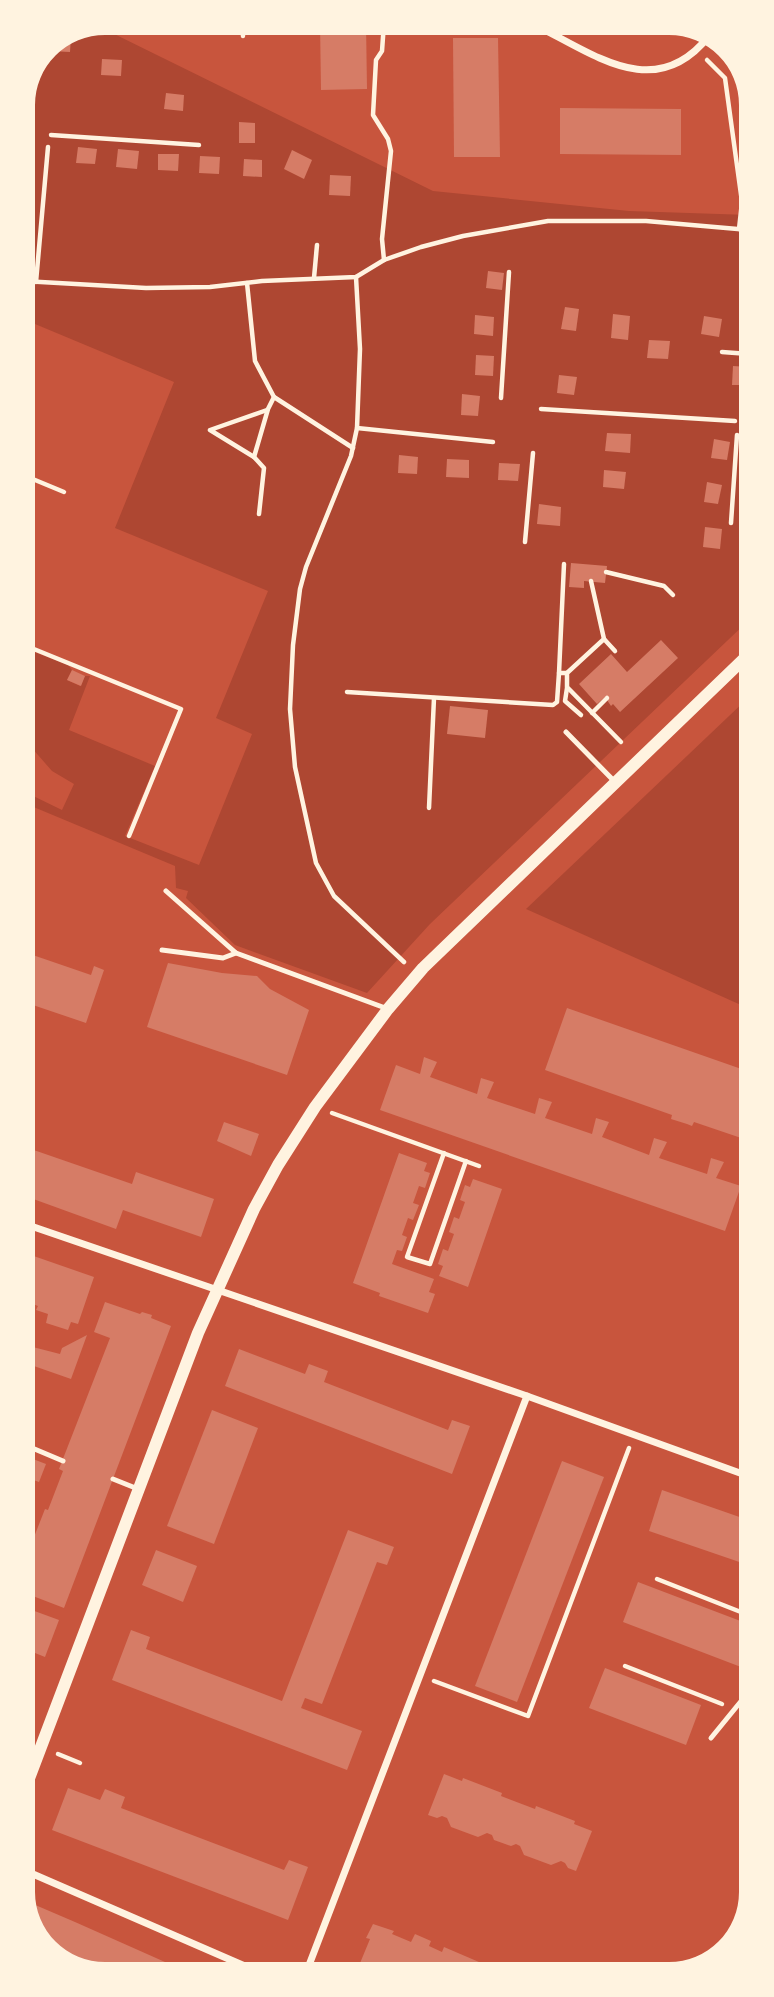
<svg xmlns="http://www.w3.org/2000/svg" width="774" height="1997" viewBox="0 0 774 1997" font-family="Overpass,sans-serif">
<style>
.green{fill:#ae4732}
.building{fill:#d67c66}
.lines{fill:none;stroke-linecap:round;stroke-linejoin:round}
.path{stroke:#fff3e0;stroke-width:4.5}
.service{stroke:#fff3e0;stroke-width:5}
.minor{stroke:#fff3e0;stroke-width:7}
.tertiary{stroke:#fff3e0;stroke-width:12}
</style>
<rect width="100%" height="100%" fill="#c8553d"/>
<!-- green -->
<g class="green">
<polygon points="98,26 433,191 629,211 749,215 749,620 430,924 367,993 235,945 186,898 188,891 176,888 175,866 24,803 24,751 27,754 25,792 62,810 74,784 52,771 24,739 24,648 68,665 72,670 67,680 80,686 85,676 90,676 69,730 155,766 125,836 199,865 252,734 216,718 268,591 115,528 174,382 23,319 23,100 47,47"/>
<polygon points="749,697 750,1009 526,909"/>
</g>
<!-- building -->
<g class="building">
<polygon points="320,23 366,23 367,89 321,90"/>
<polygon points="71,37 70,52 50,51 50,45"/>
<polygon points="453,38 498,38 500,157 454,157"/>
<polygon points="102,59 122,60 121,76 101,75"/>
<polygon points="166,93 184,95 183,111 164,109"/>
<polygon points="560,108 681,109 681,155 560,154"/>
<polygon points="239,122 255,123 255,143 239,143"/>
<polygon points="78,147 97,149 95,164 76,163"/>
<polygon points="118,149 139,151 137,169 116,167"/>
<polygon points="292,150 312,160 304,179 284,169"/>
<polygon points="158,154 179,154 178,171 158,170"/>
<polygon points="23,156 31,156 29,173 23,173"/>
<polygon points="200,156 220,157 219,174 199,173"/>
<polygon points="244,159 262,160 262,177 243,176"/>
<polygon points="330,175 351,176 350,196 329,195"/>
<polygon points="488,271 504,273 502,290 486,288"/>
<polygon points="565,307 579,309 576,331 561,329"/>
<polygon points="613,314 630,316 628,340 611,338"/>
<polygon points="475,315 494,317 493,336 474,334"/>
<polygon points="704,316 722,319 719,337 701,334"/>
<rect x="745" y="326" width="4" height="19"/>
<polygon points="649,340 670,341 668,359 647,358"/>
<polygon points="476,355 494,356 493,376 475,375"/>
<polygon points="733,366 749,367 749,385 732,385"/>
<polygon points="559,375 577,377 574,395 557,393"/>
<polygon points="462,394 480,396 478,416 461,415"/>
<polygon points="607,433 631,434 630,453 605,451"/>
<polygon points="714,439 730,442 727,460 711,458"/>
<polygon points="399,455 418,457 417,474 398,473"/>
<polygon points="447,459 469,460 469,478 446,477"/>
<polygon points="499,463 520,464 518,481 498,480"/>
<polygon points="604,470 626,472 624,489 603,487"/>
<polygon points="707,482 722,485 718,504 704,502"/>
<polygon points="539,504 561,507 560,526 537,524"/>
<polygon points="705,527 722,529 720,549 703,547"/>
<polygon points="571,563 607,566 605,583 584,581 584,588 569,587"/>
<polygon points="661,640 678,658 620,712 613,704 611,706 605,697 597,704 579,684 611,654 627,672"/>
<polygon points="72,670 85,676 81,686 67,680"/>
<polygon points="450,706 488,710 485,738 447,734"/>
<polygon points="24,952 91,975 94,966 104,970 86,1023 24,1002"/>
<polygon points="168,963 222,973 257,976 270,989 309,1010 287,1075 147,1027"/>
<polygon points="567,1008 750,1072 750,1141 694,1122 692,1126 687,1124 671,1119 672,1115 545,1070"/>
<polygon points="424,1057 437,1062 430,1077 477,1094 481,1078 494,1082 487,1098 535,1114 539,1098 552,1102 545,1118 592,1134 596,1118 609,1122 602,1137 649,1155 654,1138 667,1142 659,1158 707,1174 711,1158 724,1162 716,1178 741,1186 725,1231 380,1110 396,1065 420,1074"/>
<polygon points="224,1122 259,1134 251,1156 217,1141"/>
<polygon points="25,1147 132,1184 136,1172 214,1199 201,1237 123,1210 116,1229 25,1196"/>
<polygon points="399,1153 427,1163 424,1171 430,1173 425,1188 419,1186 413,1203 419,1205 413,1220 408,1218 402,1235 407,1237 402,1251 397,1250 392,1264 434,1279 429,1292 435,1294 428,1313 379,1296 380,1293 353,1283"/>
<polygon points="473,1179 502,1189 468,1287 439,1276 443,1266 438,1264 443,1249 448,1251 454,1234 449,1232 454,1217 459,1219 465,1202 460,1200 465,1185 470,1187"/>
<polygon points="25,1253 94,1277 78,1324 71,1322 68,1330 46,1323 48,1314 36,1310 38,1306 25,1301"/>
<polygon points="105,1302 140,1314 142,1312 152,1315 151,1318 171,1326 64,1608 25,1593 25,1560 45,1509 48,1510 63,1471 59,1469 110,1338 94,1332"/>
<polygon points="87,1335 71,1379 31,1365 25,1382 25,1345 60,1354 62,1348"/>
<polygon points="239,1349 305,1374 309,1364 328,1371 324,1382 448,1430 452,1420 470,1426 452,1474 225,1386"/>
<polygon points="212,1410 258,1428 214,1544 167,1526"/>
<polygon points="25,1456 46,1464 39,1482 25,1477"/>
<polygon points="562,1461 604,1477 517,1702 475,1686"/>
<polygon points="662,1490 751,1521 751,1566 649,1531"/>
<polygon points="348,1530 394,1547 387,1565 377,1562 322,1704 305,1698 301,1708 362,1731 347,1770 112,1680 131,1630 150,1637 146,1649 282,1701"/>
<polygon points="156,1550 197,1566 183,1602 142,1585"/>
<polygon points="638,1582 751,1625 751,1643 741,1667 623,1622"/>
<polygon points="29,1609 59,1620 45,1657 25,1649 25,1617"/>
<polygon points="605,1668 701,1705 686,1745 589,1708"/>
<polygon points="444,1774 462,1781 463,1778 502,1793 501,1796 535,1809 536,1806 575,1821 574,1824 592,1831 576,1871 568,1868 565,1863 561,1861 551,1865 524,1855 520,1846 516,1844 511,1846 494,1840 492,1835 487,1833 478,1837 451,1827 447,1818 442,1816 437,1818 428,1815"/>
<polygon points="68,1788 100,1800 105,1789 125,1797 121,1808 284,1870 289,1860 308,1867 288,1920 52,1830"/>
<polygon points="26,1901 75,1922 192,1974 100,1974 60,1957 61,1955 48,1949 26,1913"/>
<polygon points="373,1924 394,1931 392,1934 411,1942 415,1934 431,1941 429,1946 442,1952 444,1947 479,1962 476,1969 484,1972 369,1973 358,1968 370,1939 366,1938"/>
</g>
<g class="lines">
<!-- path -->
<g class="path">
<polyline points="242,23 243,36"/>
<polyline points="707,60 725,78 742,202 739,229"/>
<polyline points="23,109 24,98"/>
<polyline points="51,135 199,145"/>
<polyline points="384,260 382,239 391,151 388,139 373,115 376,60 382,51 384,23"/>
<polyline points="356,277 360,349 357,428 351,456 306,567 300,589 293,645 290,709 295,767 316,863 334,896 404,962"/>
<polyline points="314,278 317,245"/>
<polyline points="23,281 146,288 210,287 262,281 356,277 384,260 421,247 463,236 548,221 646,221 749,230"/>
<polyline points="36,282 48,147"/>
<polyline points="247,283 255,361 274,397 353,448"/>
<polyline points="722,352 749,354"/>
<polyline points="501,398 509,272"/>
<polyline points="748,403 749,402"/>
<polyline points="541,409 735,421"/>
<polyline points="357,428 493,442"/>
<polyline points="254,457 210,430 267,410"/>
<polyline points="23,475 64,492"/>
<polyline points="259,514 264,468 254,457 268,409 274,397"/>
<polyline points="731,523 737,435"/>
<polyline points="525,542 533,453"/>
<polyline points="564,564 559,673 567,673"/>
<polyline points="606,572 664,586 673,595"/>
<polyline points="591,581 604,639 567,673 567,687 621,742"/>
<polyline points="604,639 615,651"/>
<polyline points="24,645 181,709 129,836"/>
<polyline points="567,688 565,701 581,715"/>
<polyline points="347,692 553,705 557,702 559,673"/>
<polyline points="592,713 607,698"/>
<polyline points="429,808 434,698"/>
<polyline points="332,1113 479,1166"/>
<polyline points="444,1153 407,1257 430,1264 466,1161"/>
<polyline points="657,1579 751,1616"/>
<polyline points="625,1666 722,1704"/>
<polyline points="434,1681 528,1716 629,1448"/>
<polyline points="58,1754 80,1763"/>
</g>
<!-- service -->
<g class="service">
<polyline points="566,732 616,783"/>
<polyline points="166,891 236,953 388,1009"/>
<polyline points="162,950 223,958 236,953"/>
<polyline points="25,1445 63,1461"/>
<polyline points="113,1479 138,1489"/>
<polyline points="711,1738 751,1689"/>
</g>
<!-- minor -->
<g class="minor">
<path d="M531,23C592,52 654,105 709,36"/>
<polyline points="25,1224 527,1396 751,1477"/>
<polyline points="26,1871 261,1973"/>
<polyline points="306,1973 527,1396"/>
</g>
<!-- tertiary -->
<polyline class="tertiary" points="25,1789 198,1333 254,1209 278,1165 315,1107 388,1009 423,968 749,654"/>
</g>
<!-- crop -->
<path d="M0 0H774V1997H0ZM105 35H669A70 70 0 0 1 739 105V1892A70 70 0 0 1 669 1962H105A70 70 0 0 1 35 1892V105A70 70 0 0 1 105 35Z" fill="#fff3e0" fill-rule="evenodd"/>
</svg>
